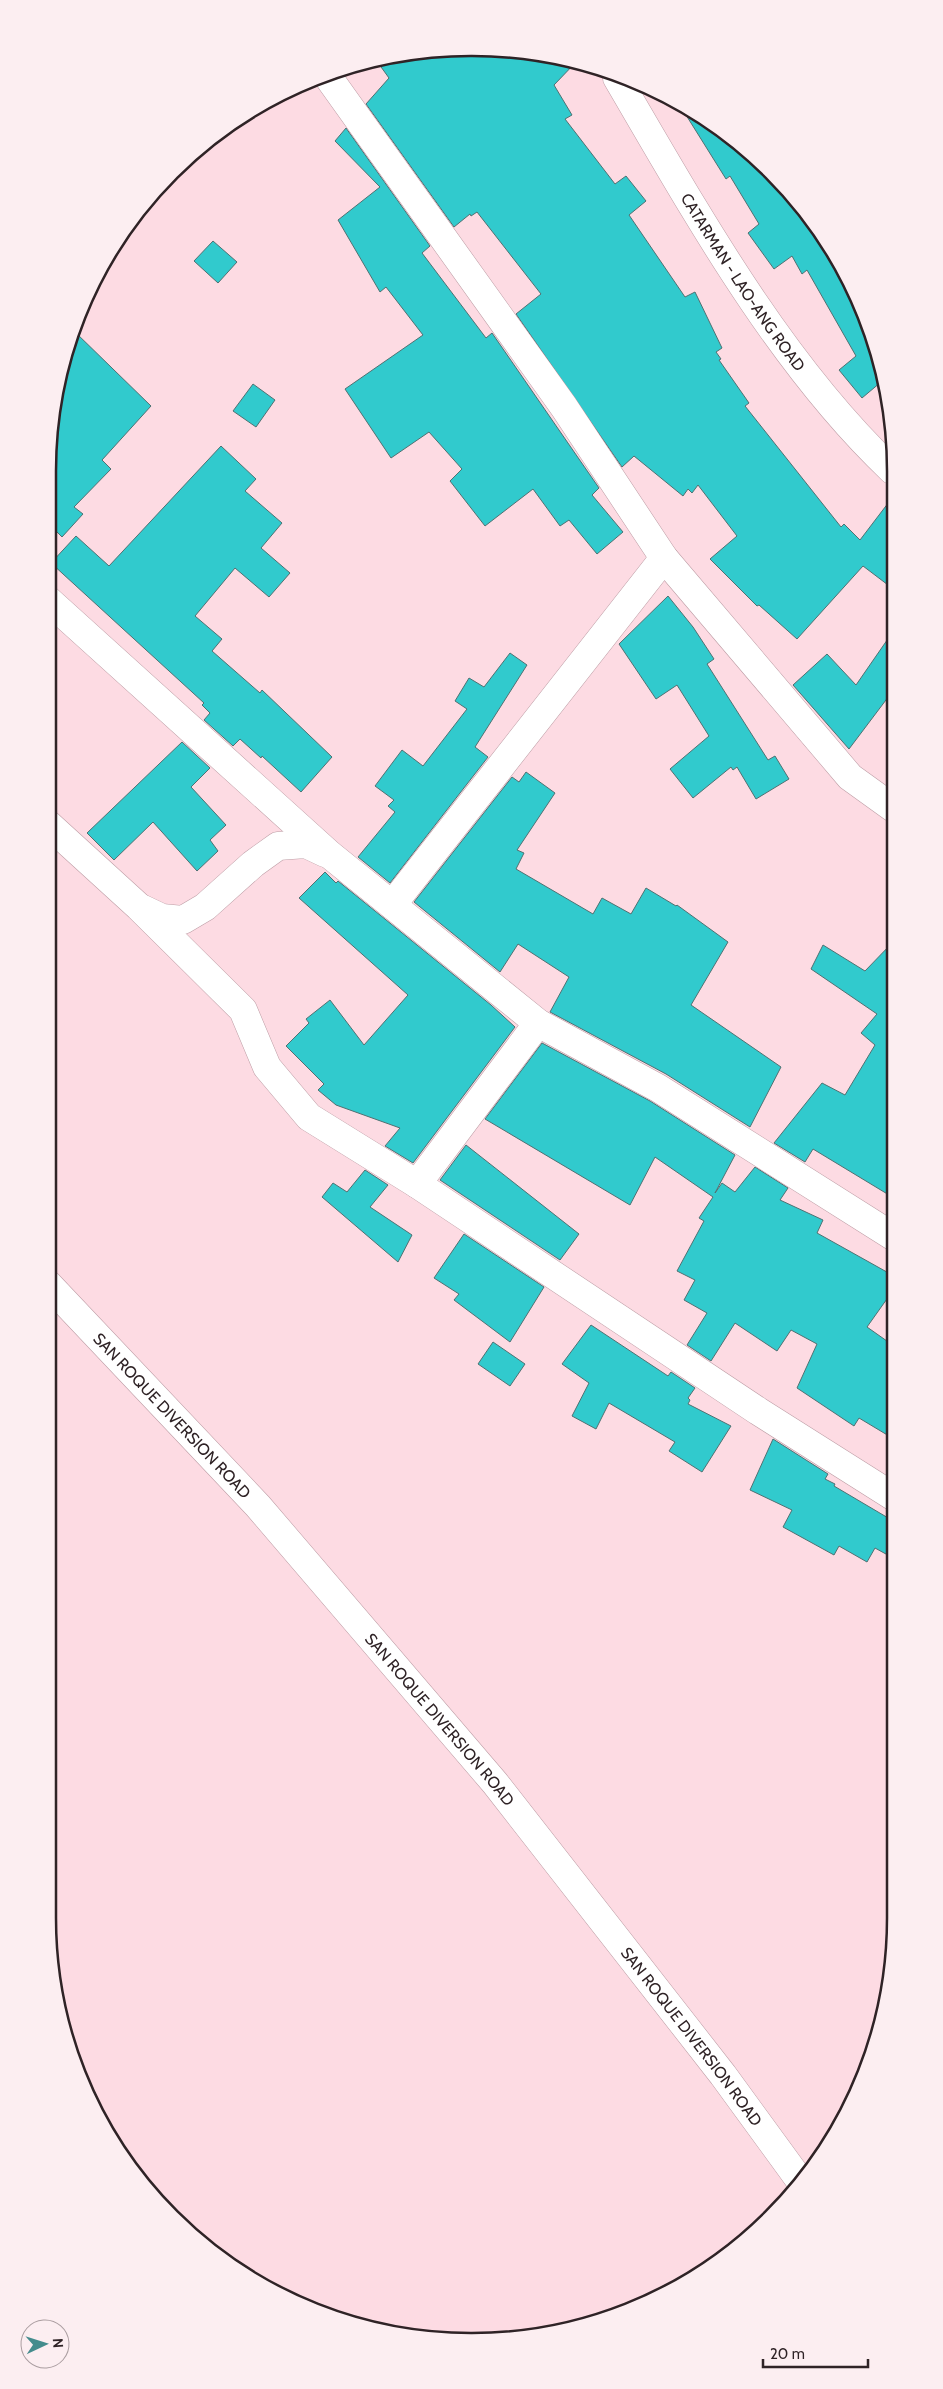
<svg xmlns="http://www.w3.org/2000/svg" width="943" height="2389" viewBox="0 0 943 2389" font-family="Cabin,sans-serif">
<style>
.building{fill:#31cacd;stroke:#4f7172}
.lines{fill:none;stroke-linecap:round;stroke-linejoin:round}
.minor-casing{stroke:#bd9da5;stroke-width:29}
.major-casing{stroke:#bd9da5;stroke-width:29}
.minor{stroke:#fff;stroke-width:28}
.major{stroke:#fff;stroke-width:28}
.labels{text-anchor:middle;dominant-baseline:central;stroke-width:5;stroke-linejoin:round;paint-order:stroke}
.street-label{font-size:16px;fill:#2f2326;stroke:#fceef1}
.rim{fill:none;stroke:#2f2326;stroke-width:2.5}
</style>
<rect width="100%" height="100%" fill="#fddbe3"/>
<!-- building -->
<g class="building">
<polygon points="500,48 577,61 554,85 572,115 565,119 615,184 626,176 646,201 629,215 685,297 695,292 722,348 716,352 721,359 719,360 749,403 745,406 841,527 844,524 860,540 892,498 892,588 863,566 797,639 759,605 757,606 710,559 737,536 698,485 692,493 688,489 683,496 634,456 622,467 516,314 541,294 477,212 471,216 470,214 454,227 366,104 389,78 376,60 416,51"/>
<polygon points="681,107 707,119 790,192 852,284 881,382 862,398 839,370 856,356 807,270 802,274 792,256 774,269 748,233 759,224 730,176 726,179"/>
<polygon points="346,128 430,246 422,253 486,338 492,333 599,488 592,495 623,532 597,554 569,520 560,526 533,489 485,526 450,481 462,469 429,432 391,458 345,389 423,335 386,287 380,292 338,220 380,187 335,141"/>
<polygon points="213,241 237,262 218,283 194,261"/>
<polygon points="74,331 151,406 102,460 111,469 74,507 83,514 62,537 53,528 48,534 48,472 62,361"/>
<polygon points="253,384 275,400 256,427 233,411"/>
<polygon points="221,446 256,479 245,491 282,523 261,548 290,573 269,597 235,568 195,616 222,639 212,651 260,693 262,690 332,757 301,792 262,756 261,758 240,739 233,746 204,720 210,713 202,705 204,703 51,563 76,536 109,566"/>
<polygon points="668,596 693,627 714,659 707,664 768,760 775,756 789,779 756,799 737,767 733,770 731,767 693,798 670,769 709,736 677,685 656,699 619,644"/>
<polygon points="892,633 892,692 849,749 793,685 827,654 856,685"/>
<polygon points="510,653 527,665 475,747 488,757 390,883 358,857 395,812 388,806 394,800 375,786 402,750 423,766 467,709 455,701 469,678 484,687"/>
<polygon points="182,742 210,768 191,787 226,825 210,840 218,851 197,871 153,822 114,860 87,833"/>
<polygon points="526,772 555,793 517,850 524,853 516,869 593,914 602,898 631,914 646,888 676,906 677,905 728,942 691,1005 781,1067 750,1127 666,1074 550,1012 569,977 518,944 500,972 414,902 512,777 519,782"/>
<polygon points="325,872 336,883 338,881 491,1005 515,1027 413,1163 385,1146 400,1128 336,1105 318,1090 324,1084 286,1046 309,1023 306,1019 330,1000 364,1045 408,995 299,898"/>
<polygon points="893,942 893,974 894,1198 813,1149 805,1162 774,1143 822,1083 845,1095 875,1045 861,1033 877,1014 811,969 823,945 865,971"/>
<polygon points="542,1043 650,1101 735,1155 715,1193 722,1183 735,1192 755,1167 788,1188 780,1200 823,1220 817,1233 894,1276 894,1289 867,1327 894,1346 894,1439 859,1418 854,1426 797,1388 817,1344 791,1330 777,1351 735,1323 711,1361 687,1345 707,1313 684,1300 695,1280 677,1271 704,1221 699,1218 713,1197 655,1157 630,1205 485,1119"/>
<polygon points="466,1145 579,1234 560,1260 440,1180"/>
<polygon points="365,1170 388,1185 370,1207 412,1235 398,1262 322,1197 333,1183 347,1192"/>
<polygon points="464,1234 544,1287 510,1342 454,1300 459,1294 434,1278"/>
<polygon points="591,1325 668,1376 671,1372 695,1388 688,1398 690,1400 688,1404 731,1426 702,1472 669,1451 675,1442 609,1403 596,1429 572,1416 589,1383 562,1364"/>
<polygon points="493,1342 525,1364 510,1386 478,1364"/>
<polygon points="773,1439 828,1474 825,1479 835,1484 834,1486 895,1522 895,1559 875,1548 867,1562 839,1546 834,1555 783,1527 792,1510 750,1490"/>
</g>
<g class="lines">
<defs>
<g id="minor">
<polyline points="326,74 564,407 664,558 850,777 893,808"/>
<polyline points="48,600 329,854 538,1023 658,1088 894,1237"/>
<polyline points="48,824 139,907 243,1010 267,1067 309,1117 417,1184"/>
<polyline points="392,905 664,558"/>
<polyline points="143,909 162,918 183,920 205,907 253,864 278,846 306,844 325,853"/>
<polyline points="538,1023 417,1184 758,1411 894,1497"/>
</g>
<g id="major">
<path id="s1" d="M617,78C695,211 779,363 892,470"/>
<path id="s2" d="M48,1284L258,1506L495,1783L723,2075L801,2182"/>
</g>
</defs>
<!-- minor casing -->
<use href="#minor" class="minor-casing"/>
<!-- major casing -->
<use href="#major" class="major-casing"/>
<!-- minor -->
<use href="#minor" class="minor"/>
<!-- major -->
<use href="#major" class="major"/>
</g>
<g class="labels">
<!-- street labels -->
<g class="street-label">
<text stroke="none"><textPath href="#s1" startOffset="240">CATARMAN - LAO-ANG ROAD</textPath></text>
<text stroke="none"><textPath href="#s2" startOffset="181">SAN ROQUE DIVERSION ROAD</textPath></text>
<text stroke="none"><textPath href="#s2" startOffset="586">SAN ROQUE DIVERSION ROAD</textPath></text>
<text stroke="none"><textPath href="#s2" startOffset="991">SAN ROQUE DIVERSION ROAD</textPath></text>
</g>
</g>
<!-- crop -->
<path d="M0 0H943V2389H0ZM471 56H472A415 415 0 0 1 887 471V1918A415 415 0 0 1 472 2333H471A415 415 0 0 1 56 1918V471A415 415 0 0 1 471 56Z" fill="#fceef1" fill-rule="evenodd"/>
<path class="rim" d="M471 56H472A415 415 0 0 1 887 471V1918A415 415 0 0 1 472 2333H471A415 415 0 0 1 56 1918V471A415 415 0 0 1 471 56Z"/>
<!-- north arrow -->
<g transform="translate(45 2344) rotate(86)"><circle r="24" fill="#fceef1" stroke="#aa9da0"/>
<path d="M0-4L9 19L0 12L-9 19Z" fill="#448c8d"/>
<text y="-8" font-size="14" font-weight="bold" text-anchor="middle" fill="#2f2326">N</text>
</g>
<!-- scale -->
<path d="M763 2359v8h105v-8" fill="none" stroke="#2f2326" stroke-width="2.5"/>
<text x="770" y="2359" font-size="15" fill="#2f2326" stroke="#fceef1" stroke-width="4" paint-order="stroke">20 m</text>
</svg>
